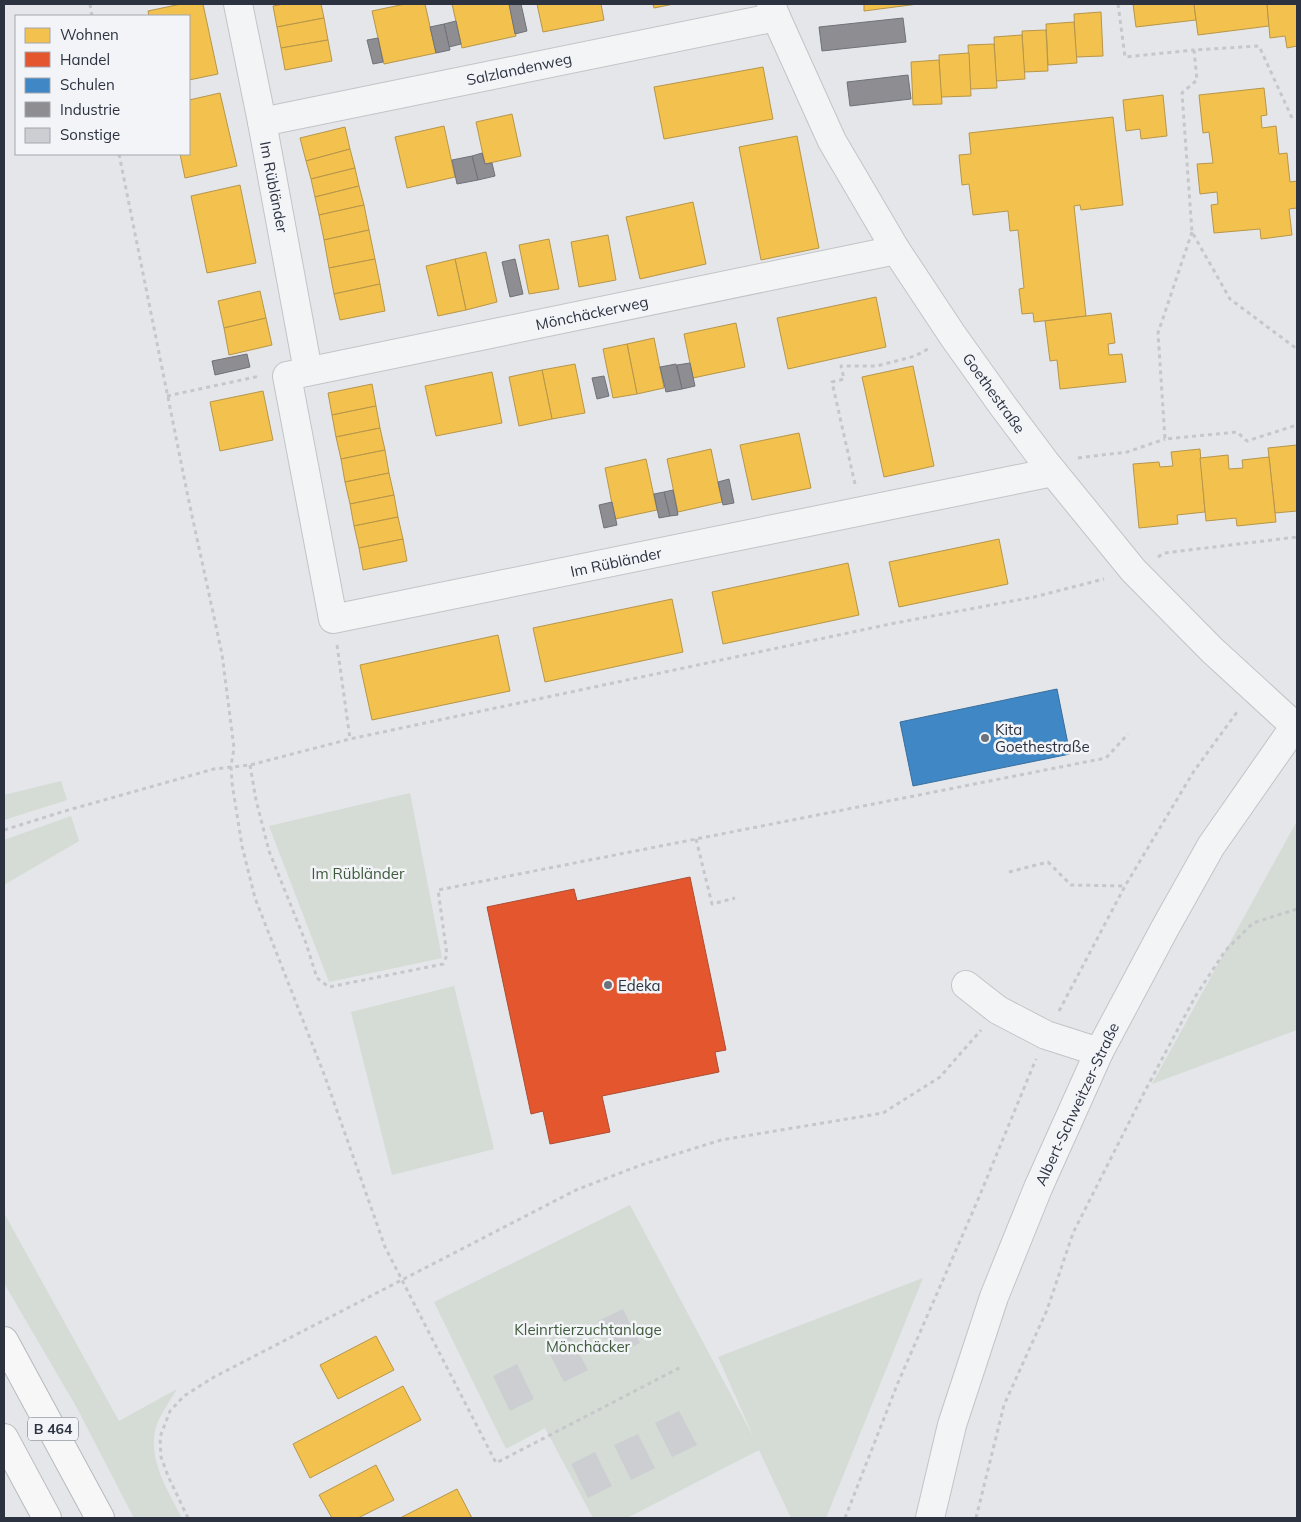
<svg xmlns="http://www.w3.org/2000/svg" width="1301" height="1522" viewBox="0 0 1301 1522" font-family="Mulish,sans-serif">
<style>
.green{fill:#d4dcd5}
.homes{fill:#f2c14e;stroke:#b7964a}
.shops{fill:#e4572e;stroke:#ad4c33}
.schools{fill:#3f88c5;stroke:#396e9d}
.industry{fill:#8d8d92;stroke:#707279}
.building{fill:#cdced1}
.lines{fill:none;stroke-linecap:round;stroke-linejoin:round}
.minor-casing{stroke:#c2c4c7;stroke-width:30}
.highway-casing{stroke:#b7b9bd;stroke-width:30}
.path{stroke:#c5c7ca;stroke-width:3;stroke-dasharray:4 4;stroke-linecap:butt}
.minor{stroke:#f3f4f5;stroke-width:28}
.highway{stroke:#f7f7f7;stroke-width:28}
.poi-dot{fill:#6c717b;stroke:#f2f4f7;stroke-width:2}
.labels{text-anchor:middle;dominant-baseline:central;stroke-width:5;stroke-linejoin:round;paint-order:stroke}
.shield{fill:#f2f4f7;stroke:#676c77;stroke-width:1}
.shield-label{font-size:14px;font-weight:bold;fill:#2c3240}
.street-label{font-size:15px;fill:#2c3240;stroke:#f2f4f7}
.poi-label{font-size:15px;fill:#2c3240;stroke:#f2f4f7;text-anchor:start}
.park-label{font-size:15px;fill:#3f5b3b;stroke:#f2f4f7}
</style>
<rect width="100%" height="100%" fill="#e4e6e9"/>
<!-- green -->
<g class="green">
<polygon points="61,781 67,800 4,820 4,795"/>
<polygon points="410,793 442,958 329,982 269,826"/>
<polygon points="71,816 79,841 4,885 4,840"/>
<polygon points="1297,821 1297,1030 1152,1084"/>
<polygon points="454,986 494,1149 392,1175 351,1012"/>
<polygon points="630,1205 754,1438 718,1357 923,1278 826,1518 791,1518 759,1450 627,1518 593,1518 545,1428 506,1449 434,1302"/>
<path d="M4,1213L119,1421L177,1389C170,1401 160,1414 156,1427C147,1459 168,1491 182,1518H134L77,1408L4,1283Z"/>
</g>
<!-- homes -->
<g class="homes">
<polygon points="181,4 203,4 218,74 189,80 189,16 149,16 148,11"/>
<polygon points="284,4 321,4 324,18 277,27 273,6"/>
<polygon points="405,4 425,4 436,53 384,64 372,11"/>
<polygon points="452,4 509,4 516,36 462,48"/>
<polygon points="537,4 601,4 604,20 543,32"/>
<polygon points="653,4 674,4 654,8"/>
<polygon points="864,4 918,4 864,11"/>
<polygon points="1133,4 1194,4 1196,20 1136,27"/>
<polygon points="1194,4 1267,4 1269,26 1198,35"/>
<polygon points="1267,4 1297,4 1297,46 1287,48 1285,36 1270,38"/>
<polygon points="1101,12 1103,56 1076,57 1074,14"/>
<polygon points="324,18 328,40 281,48 277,27"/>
<polygon points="1074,22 1077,63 1048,65 1046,24"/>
<polygon points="1046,30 1048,71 1024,72 1022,31"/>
<polygon points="1022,35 1025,79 996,81 994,37"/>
<polygon points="328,40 332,61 285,70 281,48"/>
<polygon points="994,44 997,88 970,89 968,45"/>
<polygon points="969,53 971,96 941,97 939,55"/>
<polygon points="939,60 942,104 913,105 911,62"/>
<polygon points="763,67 773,119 664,139 654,87"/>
<polygon points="1264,88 1267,115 1261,116 1262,128 1276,126 1279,154 1287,153 1290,182 1297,181 1297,208 1289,209 1292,235 1261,239 1260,229 1214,233 1211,205 1218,204 1217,192 1200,194 1197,164 1213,163 1209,132 1203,133 1199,95"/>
<polygon points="220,93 237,166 185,178 180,154 189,154 189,100"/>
<polygon points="1163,95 1167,136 1141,139 1140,129 1126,131 1123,100"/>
<polygon points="512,114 521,156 485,164 476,122"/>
<polygon points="1113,117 1123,205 1081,210 1080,205 1074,206 1086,316 1034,322 1033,313 1022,314 1019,289 1024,288 1018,230 1010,231 1008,211 973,215 969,184 962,185 959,155 971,154 969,133"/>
<polygon points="444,126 455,177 407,188 395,137"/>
<polygon points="345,127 350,149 306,161 300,138"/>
<polygon points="797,136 819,248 761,260 739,147"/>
<polygon points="350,149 355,168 311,179 306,161"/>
<polygon points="355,168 359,186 315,197 311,179"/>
<polygon points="240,185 256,263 207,273 191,196"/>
<polygon points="359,186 364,205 319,215 315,197"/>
<polygon points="693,202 706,264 640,279 626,217"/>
<polygon points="364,205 369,230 324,240 319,215"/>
<polygon points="369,230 375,259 329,268 324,240"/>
<polygon points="608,235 616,280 579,287 571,242"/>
<polygon points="549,239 559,289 529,294 519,245"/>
<polygon points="486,252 497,302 466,310 455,259"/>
<polygon points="375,259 380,284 334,294 329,268"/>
<polygon points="455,259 466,310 438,316 426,266"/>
<polygon points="380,284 385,311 340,320 334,294"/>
<polygon points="260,291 266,318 224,328 218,301"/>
<polygon points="876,297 886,347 788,369 777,318"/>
<polygon points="1111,313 1115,343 1108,344 1109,355 1122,354 1126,382 1060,389 1057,360 1050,361 1045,321"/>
<polygon points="266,318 272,345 229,355 224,328"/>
<polygon points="736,323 745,367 693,378 684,334"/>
<polygon points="654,338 664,388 637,394 627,344"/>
<polygon points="627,344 637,394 613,398 603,349"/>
<polygon points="575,364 585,413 552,419 542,370"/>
<polygon points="913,366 934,466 884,477 862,377"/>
<polygon points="542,370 552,419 519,426 509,377"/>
<polygon points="492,372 502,423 436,436 425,386"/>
<polygon points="372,384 376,406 332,415 328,393"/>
<polygon points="263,391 273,440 220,451 210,402"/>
<polygon points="376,406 380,428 336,437 332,415"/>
<polygon points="380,428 385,450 341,459 336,437"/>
<polygon points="799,433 811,488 752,500 740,445"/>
<polygon points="1297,445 1297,511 1275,513 1268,448"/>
<polygon points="711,449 722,502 678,512 667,459"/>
<polygon points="1200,449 1205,512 1177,515 1178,524 1139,528 1133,464 1159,462 1160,467 1173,466 1171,452"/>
<polygon points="385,450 389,473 345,482 341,459"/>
<polygon points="1228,455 1229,469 1243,468 1242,460 1269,457 1276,522 1237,526 1236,518 1206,521 1200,458"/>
<polygon points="646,459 657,510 615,519 605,468"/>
<polygon points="389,473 394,495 350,504 345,482"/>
<polygon points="394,495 398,517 354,526 350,504"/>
<polygon points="398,517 403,539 359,548 354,526"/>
<polygon points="403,539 407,561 363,570 359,548"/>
<polygon points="999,539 1008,584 899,607 889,562"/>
<polygon points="848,563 859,615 723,644 712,592"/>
<polygon points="672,599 683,652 545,682 533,628"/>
<polygon points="498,635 510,691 372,720 360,665"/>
<polygon points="376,1336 394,1370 338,1399 320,1365"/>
<polygon points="403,1386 421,1420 310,1478 293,1444"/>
<polygon points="376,1465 394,1500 358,1518 332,1518 319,1495"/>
<polygon points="457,1489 472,1518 400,1518"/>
</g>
<!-- shops -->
<polygon class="shops" points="690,877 726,1050 715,1052 719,1072 602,1096 610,1132 550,1144 543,1111 531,1114 487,907 574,889 577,901"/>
<!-- schools -->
<polygon class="schools" points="1057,689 1070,754 913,786 900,722"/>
<!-- industry -->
<g class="industry">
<polygon points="509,4 521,4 527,31 515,34"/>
<polygon points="903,18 906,42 822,51 819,27"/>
<polygon points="456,21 461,44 449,47 444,24"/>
<polygon points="444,24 450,50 436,53 430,27"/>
<polygon points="378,38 383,62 373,64 367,40"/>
<polygon points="908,75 911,99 850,106 847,82"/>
<polygon points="482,153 485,164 492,163 495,176 478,180 472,156"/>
<polygon points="472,156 478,180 457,184 452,160"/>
<polygon points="515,259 523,294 510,297 502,262"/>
<polygon points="247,354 250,367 215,375 212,361"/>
<polygon points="690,363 695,386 682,389 677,365"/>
<polygon points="676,364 682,389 666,392 660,367"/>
<polygon points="604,376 609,396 597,399 592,378"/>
<polygon points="729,479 734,503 723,505 718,482"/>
<polygon points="673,490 678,515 670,516 664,492"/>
<polygon points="664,492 670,516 659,518 654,494"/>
<polygon points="612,502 617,525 604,528 599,505"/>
</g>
<!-- building -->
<g class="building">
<polygon points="623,1309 640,1343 616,1355 598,1321"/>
<polygon points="570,1336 588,1370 564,1382 546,1347"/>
<polygon points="517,1364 534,1399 510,1411 493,1376"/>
<polygon points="679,1411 697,1445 672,1457 655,1423"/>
<polygon points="638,1434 655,1468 631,1480 614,1445"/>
<polygon points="595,1452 612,1486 588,1498 571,1464"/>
</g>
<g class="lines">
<defs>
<g id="minor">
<polyline points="238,4 262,122 308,371"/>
<polyline points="771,4 776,17 832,141 896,250 953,336 1003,406 1045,462 1133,570 1212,650 1297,728"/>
<polyline points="262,122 776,17"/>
<polyline points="896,250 287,376 333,619 1053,472"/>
<polyline points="966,985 998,1010 1046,1035 1099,1052"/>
<polyline points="930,1518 952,1425 994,1297 1038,1188 1099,1052 1165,928 1211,846 1297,723"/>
</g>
<g id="highway">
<polyline points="4,1341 100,1518"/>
<polyline points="4,1438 47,1518"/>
</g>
</defs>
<!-- minor casing -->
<use href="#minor" class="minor-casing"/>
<!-- highway casing -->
<use href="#highway" class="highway-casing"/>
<!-- path -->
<g class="path">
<polyline points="90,4 92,16"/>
<polyline points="1118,4 1125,57 1194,50"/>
<polyline points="1292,118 1259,46 1194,50 1197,80 1182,93 1192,232 1230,299 1297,349"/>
<polyline points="119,154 188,497 222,654 234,748 231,766 232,783 242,846 255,898 324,1074 385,1247 496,1463 683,1366"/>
<polyline points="1192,232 1158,333 1165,439 1237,432 1247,441 1297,425"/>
<polyline points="167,396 260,376"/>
<polyline points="1078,458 1127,452 1165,439"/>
<polyline points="855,484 832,382 844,379 841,366 877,366 915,356 928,349"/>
<polyline points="1158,557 1164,553 1297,537"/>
<polyline points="337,645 350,739"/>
<polyline points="250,765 256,800 269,851 306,943 317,978 329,987 443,964 447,955 438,890 1106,758 1128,734"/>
<polyline points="4,830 65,811 214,769 250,765 350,739 895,623 1034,597 1104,579"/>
<polyline points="696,839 712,904 735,898"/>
<polyline points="1009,872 1048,862 1071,885 1125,886"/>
<polyline points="1059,1011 1125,886 1194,771 1237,712"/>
<polyline points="188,1518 168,1476 161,1457 160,1437 170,1411 184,1396 214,1377 576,1190 641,1165 721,1140 883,1113 940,1077 981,1030"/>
<polyline points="845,1518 897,1385 977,1202 1036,1059"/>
<polyline points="976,1518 1004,1405 1047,1310 1073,1233 1146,1089 1195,997 1225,951 1253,923 1297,909"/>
</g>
<!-- minor -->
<use href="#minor" class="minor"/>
<!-- highway -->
<use href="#highway" class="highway"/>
</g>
<!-- markers -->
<g class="poi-dot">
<circle cx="985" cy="738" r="5"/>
<circle cx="608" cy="985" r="5"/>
</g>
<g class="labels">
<!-- shield labels -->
<rect class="shield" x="28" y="1417.5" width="50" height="23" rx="4"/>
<g class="shield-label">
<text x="53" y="1429">B 464</text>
</g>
<!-- street labels -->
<g class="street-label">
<text transform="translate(519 69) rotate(-12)">Salzlandenweg</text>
<text transform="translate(274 187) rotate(79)">Im Rübländer</text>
<text transform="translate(592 313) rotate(-12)">Mönchäckerweg</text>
<text transform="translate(994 393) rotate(54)">Goethestraße</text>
<text transform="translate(616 562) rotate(-12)">Im Rübländer</text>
<text transform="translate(1077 1104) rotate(-65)">Albert-Schweitzer-Straße</text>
</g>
<!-- poi labels -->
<g class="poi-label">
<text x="995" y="729">Kita<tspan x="995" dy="17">Goethestraße</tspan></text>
<text x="618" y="985">Edeka</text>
</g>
<!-- park labels -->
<g class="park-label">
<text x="358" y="873">Im Rübländer</text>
<text x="588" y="1329">Kleinrtierzuchtanlage<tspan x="588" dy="17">Mönchäcker</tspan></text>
</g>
</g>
<!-- border -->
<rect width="1301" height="1522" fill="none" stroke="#2c3240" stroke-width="10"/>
<!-- legend -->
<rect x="15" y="15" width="175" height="140" fill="#f2f4f7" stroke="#a3a6ae"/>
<rect x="25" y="28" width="25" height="15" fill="#f2c14e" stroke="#a3a6ae"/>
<text x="60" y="40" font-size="15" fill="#2c3240">Wohnen</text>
<rect x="25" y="52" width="25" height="15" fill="#e4572e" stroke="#a3a6ae"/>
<text x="60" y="65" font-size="15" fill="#2c3240">Handel</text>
<rect x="25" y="78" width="25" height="15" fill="#3f88c5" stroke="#a3a6ae"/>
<text x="60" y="90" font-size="15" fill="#2c3240">Schulen</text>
<rect x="25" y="102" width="25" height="15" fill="#8d8d92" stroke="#a3a6ae"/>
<text x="60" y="115" font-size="15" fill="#2c3240">Industrie</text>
<rect x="25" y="128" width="25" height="15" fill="#cdced1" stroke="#a3a6ae"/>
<text x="60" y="140" font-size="15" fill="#2c3240">Sonstige</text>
</svg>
